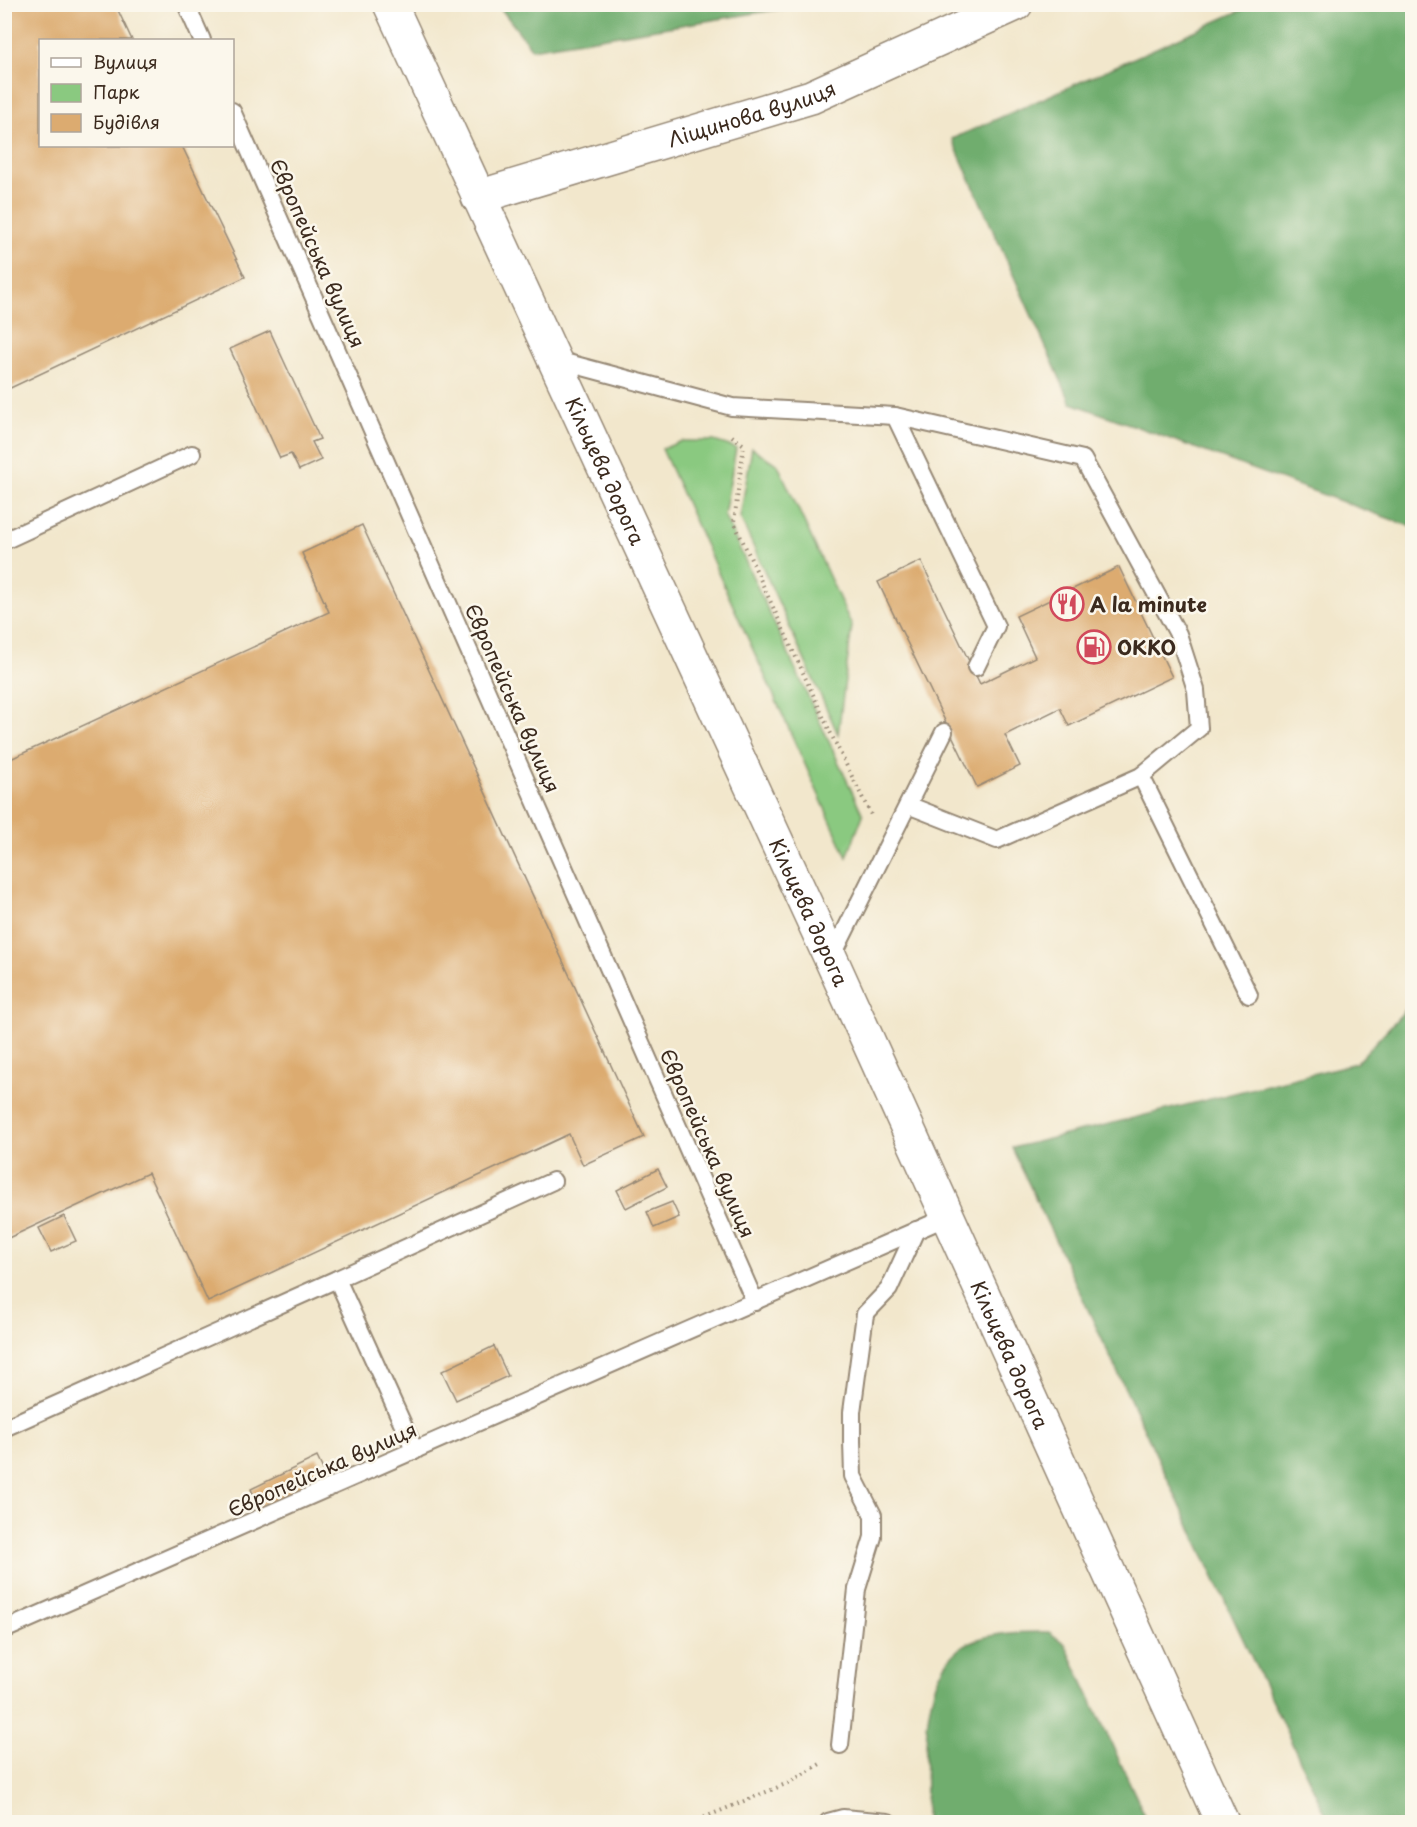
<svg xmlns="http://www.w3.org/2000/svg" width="1417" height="1827" viewBox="0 0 1417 1827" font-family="'Playpen Sans',sans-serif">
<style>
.green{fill:#8ac980;stroke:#627a4f;stroke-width:1.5}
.forest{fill:#6fad6e;stroke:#556c46;stroke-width:1.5}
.building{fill:#dcab70}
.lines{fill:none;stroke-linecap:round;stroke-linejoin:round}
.service-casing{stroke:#968875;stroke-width:20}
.minor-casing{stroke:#968875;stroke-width:36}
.trunk-casing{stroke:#968875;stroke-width:36}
.path{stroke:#968875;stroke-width:4;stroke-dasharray:1.5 4.5;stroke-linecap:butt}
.service{stroke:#fff;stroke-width:16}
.minor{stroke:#fff;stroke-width:33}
.trunk{stroke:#fff;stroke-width:33}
.labels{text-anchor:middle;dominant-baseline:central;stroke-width:5;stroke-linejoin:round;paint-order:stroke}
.street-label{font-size:20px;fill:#3b2a1e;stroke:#fbf7ec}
.poi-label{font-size:20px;font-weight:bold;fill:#3b2a1e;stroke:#fbf7ec;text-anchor:start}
</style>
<rect width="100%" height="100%" fill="#fbf7ec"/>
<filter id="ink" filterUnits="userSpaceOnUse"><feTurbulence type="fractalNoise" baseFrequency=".0167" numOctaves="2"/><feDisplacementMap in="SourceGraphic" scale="12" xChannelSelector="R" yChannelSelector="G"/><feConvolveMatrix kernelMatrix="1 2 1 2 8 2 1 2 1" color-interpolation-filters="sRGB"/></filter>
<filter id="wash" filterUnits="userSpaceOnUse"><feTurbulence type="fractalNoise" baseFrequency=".008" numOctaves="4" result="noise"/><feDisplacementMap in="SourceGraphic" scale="24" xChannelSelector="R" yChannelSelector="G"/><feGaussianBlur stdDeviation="1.35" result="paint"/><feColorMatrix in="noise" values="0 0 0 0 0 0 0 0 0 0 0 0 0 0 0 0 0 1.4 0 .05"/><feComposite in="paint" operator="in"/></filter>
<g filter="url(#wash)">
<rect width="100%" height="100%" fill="#f2e7cc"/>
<!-- green -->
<g class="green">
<polygon points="682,441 714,441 736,448 724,515 863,815 847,857 662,449"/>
<polygon points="752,448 778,465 852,626 838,734 740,517"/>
</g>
<!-- forest -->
<g class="forest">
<polygon points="1255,4 1412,5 1412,527 1071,403 952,139"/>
<polygon points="498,5 806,5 532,49"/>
<polygon points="1412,1003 1412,1822 1329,1822 1012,1148 1356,1063"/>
<path d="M1049,1632L1065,1644L1148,1822H926C927,1772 916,1682 960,1648C984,1631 1022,1632 1049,1632Z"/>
</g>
<g id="blocks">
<!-- building -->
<g class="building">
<polygon points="4,4 115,4 132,40 40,40 40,146 182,146 245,277 4,391"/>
<polygon points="270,331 320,439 312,442 321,460 299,470 291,454 280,458 230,349"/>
<polygon points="362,525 644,1137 583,1165 569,1134 208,1302 148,1173 4,1240 4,762 329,612 302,553"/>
<polygon points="921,561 980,684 1035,657 1016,616 1119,567 1172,677 1069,726 1060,708 1005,735 1020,766 977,787 878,582"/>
<polygon points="658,1169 667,1187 626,1208 617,1190"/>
<polygon points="672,1202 679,1217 654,1228 647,1212"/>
<polygon points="64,1216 76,1241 51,1252 39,1228"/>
<polygon points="494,1346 508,1376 456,1400 442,1371"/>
<polygon points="317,1457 328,1480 262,1513 251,1489"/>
</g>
</g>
</g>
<g filter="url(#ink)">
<use href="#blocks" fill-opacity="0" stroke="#968875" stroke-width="1.5"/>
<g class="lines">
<defs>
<g id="service">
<polyline points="186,4 202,40"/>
<polyline points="232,111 755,1302"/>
<polyline points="553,359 732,407 895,416 996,626 976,667"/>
<polyline points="895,416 1083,459 1178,634 1196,690 1199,728 1141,776 997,840 908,805"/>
<polyline points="4,541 192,454"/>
<polyline points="1141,776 1249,995"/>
<polyline points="831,959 944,732"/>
<polyline points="337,1279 553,1181"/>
<polyline points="4,1428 337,1279 415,1451"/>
<polyline points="4,1630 947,1217"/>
<polyline points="840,1745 857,1589 873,1537 873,1515 853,1476 852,1441 852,1412 865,1314 889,1289 916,1230"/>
<polyline points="828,1822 843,1818 888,1822"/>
</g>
<g id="minor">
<path id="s1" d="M478,197L811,97L1016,4"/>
</g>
<g id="trunk">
<path id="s2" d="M390,4L831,959L1222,1822"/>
</g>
</defs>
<!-- service casing -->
<use href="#service" class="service-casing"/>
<!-- minor casing -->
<use href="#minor" class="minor-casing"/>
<!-- trunk casing -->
<use href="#trunk" class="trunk-casing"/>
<!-- path -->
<g class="path">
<polyline points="732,436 744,445 734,522 832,736 872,817"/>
<polyline points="693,1822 788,1783 822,1763"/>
</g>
<!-- service -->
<use href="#service" class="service"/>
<!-- minor -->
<use href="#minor" class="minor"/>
<!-- trunk -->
<use href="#trunk" class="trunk"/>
</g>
</g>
<!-- icons -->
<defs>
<symbol id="restaurant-ring" viewBox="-11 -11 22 22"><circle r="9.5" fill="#fbf7ec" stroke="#d1495b" stroke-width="1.5"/><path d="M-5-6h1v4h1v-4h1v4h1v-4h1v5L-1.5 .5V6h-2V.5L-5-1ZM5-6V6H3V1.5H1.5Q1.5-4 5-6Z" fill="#d1495b"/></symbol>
<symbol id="fuel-ring" viewBox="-11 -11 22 22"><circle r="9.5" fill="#fbf7ec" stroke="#d1495b" stroke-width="1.5"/><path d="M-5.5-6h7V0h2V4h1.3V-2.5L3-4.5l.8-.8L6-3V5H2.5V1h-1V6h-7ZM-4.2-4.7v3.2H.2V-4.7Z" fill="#d1495b"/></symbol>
</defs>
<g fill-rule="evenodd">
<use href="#restaurant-ring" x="1048" y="585" width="38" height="38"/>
<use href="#fuel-ring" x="1075" y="628" width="38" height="38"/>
</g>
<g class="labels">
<!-- street labels -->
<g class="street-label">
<text stroke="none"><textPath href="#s1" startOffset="286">Ліщинова вулиця</textPath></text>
<text transform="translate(318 253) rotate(66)">Європейська вулиця</text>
<text stroke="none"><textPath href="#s2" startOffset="514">Кільцева дорога</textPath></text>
<text transform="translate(513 698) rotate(66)">Європейська вулиця</text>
<text stroke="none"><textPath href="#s2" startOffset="1000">Кільцева дорога</textPath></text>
<text transform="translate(708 1143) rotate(66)">Європейська вулиця</text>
<text stroke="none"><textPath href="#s2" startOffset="1486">Кільцева дорога</textPath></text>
<text transform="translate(322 1469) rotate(-24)">Європейська вулиця</text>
</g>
<!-- poi labels -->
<g class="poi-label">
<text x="1090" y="604">A la minute</text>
<text x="1117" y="647">ОККО</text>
</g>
</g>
<!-- margin -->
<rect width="1417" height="1827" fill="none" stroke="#fbf7ec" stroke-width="24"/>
<!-- legend -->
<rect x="39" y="39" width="195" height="108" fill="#fbf7ec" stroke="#aea59a" stroke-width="1.5"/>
<rect x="51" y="58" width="30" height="9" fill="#ffffff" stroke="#aea59a" stroke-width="1.5"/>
<text x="93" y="69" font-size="18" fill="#3b2a1e">Вулиця</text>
<rect x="51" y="84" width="30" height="18" fill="#8ac980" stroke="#aea59a" stroke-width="1.5"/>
<text x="93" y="99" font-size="18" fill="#3b2a1e">Парк</text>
<rect x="51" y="114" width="30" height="18" fill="#dcab70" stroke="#aea59a" stroke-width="1.5"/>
<text x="93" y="129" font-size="18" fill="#3b2a1e">Будівля</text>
</svg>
